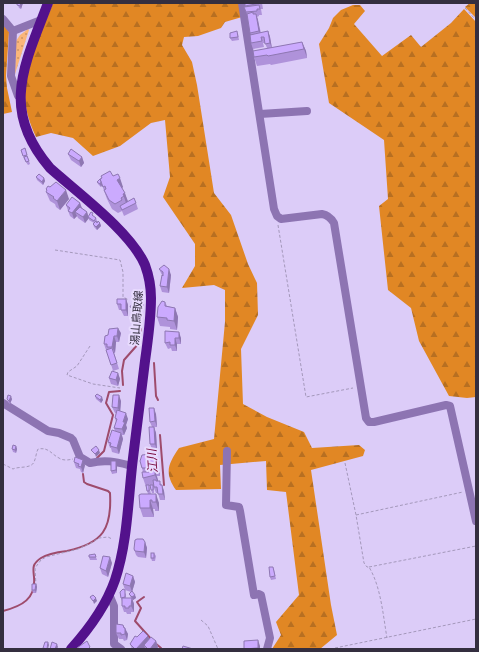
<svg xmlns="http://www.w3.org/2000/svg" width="479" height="652" viewBox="0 0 479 652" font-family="Signika,'Noto Sans JP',sans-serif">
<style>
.grass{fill:url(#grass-dots)}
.forest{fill:url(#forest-firs)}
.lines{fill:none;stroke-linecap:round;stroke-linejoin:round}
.stream{stroke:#9e4b6c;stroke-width:2}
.path{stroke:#a498bb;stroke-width:1;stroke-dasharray:3 2;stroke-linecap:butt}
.minor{stroke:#8d74b2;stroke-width:8}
.major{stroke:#53128c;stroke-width:10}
.wall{fill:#af92da}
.shaded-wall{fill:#8e77b2}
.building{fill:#cbaafe;stroke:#8e77b2}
.labels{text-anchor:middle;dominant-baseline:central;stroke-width:4;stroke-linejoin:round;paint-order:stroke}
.street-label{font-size:11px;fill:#342e3f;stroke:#e8dbfe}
.water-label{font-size:12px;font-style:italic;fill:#750338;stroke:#e8dbfe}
</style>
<defs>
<pattern id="grass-dots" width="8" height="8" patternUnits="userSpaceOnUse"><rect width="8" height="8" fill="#fab67a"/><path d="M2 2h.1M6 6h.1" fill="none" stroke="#cb9465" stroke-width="1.8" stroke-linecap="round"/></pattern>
<pattern id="forest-firs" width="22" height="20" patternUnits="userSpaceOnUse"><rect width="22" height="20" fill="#e18724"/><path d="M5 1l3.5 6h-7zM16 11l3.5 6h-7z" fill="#b76f21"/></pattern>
</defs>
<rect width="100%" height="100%" fill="#dcccf8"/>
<!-- grass -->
<polygon class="grass" points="28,29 29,30 15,74 16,41 20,35"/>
<!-- forest -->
<g class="forest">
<path d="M53,3H240L242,17L225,22L221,28L198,36L184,37L182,45L192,62L197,85L214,193L231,215L248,264L257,283L258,315L241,349L243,404L267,417L304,432L312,448L359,445L365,450L363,456L311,470L331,605L337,635L320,649H272L281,635L276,622L299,595L286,492L267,490L266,461L220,465L221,489L176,490C164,473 168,464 179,448L214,439L225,322V290L214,285L182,288L195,266V244L163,197L170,177L165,120L151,123L120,146L93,156L73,138L51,133L36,137C30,124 25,110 25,95C25,63 42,32 53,3Z"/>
<polygon points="470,3 476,3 476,18 465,7"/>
<polygon points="353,5 360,5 365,11 354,24 382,56 411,35 421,47 451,23 464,9 476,22 476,397 467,398 449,396 419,341 411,308 388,290 379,206 388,199 384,140 329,103 319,44 329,28 333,18 341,10"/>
<polygon points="3,23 9,32 6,76 7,88 12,112 3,114"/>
</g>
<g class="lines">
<!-- stream -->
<g class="stream">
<polyline points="140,337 141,329"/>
<polyline points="154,363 156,396 158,400"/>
<polyline points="123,385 122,371 124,360 139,343"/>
<polyline points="160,435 164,485"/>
<polyline points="97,458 104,451 113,415 106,403 109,392 120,391"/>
<polyline points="144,597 137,602 141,608 135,621 152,640"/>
<path d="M3,611C22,606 36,599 34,577C33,568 32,564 41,558C47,554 59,552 67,551C103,543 112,529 110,493L108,491L87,484L84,482L83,474"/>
<polyline points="155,643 161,648 160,649"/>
</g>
<!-- path -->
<g class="path">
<polyline points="465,8 476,20"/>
<polyline points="278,225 306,397 353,388"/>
<polyline points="55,250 120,260 123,272 123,297 129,300"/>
<polyline points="90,346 77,366 68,372 67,375 93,384 120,388"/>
<path d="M345,463L356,515L364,563L367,567H369C381,587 383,615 387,638"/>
<path d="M3,464L13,469C19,466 31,469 34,462C36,458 36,453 38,449C49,447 51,454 59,458C63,461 69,460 73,459"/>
<polyline points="356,515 463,492"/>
<polyline points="369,567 476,546"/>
<polyline points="36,586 35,568 41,560 46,557 78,549 91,543 99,538 108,537 112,539"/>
<polyline points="201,620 208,626 218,649"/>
<polyline points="335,648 476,619"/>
</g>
<!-- minor -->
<g class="minor">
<path d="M242,3L274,209L277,216L281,219L322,214C328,215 331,218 334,223L366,418L369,422H374L446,405L450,406L476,521"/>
<polyline points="3,19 13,31"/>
<polyline points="13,31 11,76 18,96"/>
<polyline points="13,31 41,20"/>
<polyline points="260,114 307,111"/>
<path d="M3,403L48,431L59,433L71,438L73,440L80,457L90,463C106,459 116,462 132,466"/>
<polyline points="227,451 226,505 239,507 240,511 254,595 259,594 261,595 270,638 267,649"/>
<polyline points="109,594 114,606 114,644 121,649"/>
</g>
<!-- major -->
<path class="major" d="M48,3C24,66 0,110 50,168C78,193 131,232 145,265C149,276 151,287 151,298C151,319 148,340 145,361C141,393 137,425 133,458C128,498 128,541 115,580C106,606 89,629 71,649"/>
</g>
<!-- wall -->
<g class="wall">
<polygon points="17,3 23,3 21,9 19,8"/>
<polygon points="245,3 262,3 263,9 261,9 262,15 259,15 259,16 257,17 261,33 268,31 270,37 272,48 302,42 306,51 307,58 271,65 270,64 257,66 254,57 267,48 265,43 263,43 264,47 253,49 251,43 251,34 247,14 244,7 246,7"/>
<polygon points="238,34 239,40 232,41 230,38"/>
<polygon points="25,148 30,164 28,165 24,159 21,150"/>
<polygon points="68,154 82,157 84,163 81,167 71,160"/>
<polygon points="101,176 113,176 123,187 122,188 128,201 136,203 138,209 124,216 122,211 118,213 112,209 107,199 102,185 101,187 98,184 97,182 102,178"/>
<polygon points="36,177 44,178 45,181 43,185 37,180"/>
<polygon points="46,189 69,199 60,210 56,207 55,204 50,201 46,192 47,191"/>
<polygon points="80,203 82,208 87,212 88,216 94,217 96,218 97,221 97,222 100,223 101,226 97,230 94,227 93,224 94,223 89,220 89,218 85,223 78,218 77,216 74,219 70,216 66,205"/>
<polygon points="159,269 171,275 169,293 162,292 160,286 163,276 162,275"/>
<polygon points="142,293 144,299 143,310 137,309 135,303"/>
<polygon points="126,299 128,305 128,316 124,316 121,310 119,310 117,304"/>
<polygon points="165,302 167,306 175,308 178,317 177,330 170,329 170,327 160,326 157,317"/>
<polygon points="131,308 136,309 136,312 132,311"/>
<polygon points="165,331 181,338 181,344 177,344 177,351 172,351 171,348 168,349 165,343"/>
<polygon points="121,333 119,342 116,342 115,353 114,353 119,369 113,371 107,350 106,350 104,344 105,336"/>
<polygon points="118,373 120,379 118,386 111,384 109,378"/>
<polygon points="95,396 103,400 101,403 96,399"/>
<polygon points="7,399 12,399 10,404 8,402"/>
<polygon points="121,401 120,411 128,419 126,425 127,428 124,435 122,435 123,439 119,454 112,452 111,448 110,448 108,442 115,431 114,428 116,422 115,418 116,413 115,413 112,407"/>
<polygon points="156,414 157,427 154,427 156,433 157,450 155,450 157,458 160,476 157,476 158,481 162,485 164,491 165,500 160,500 158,493 156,493 154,488 154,493 152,493 150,486 149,486 151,494 159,503 159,511 155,511 155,509 153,509 154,517 143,517 140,508 148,494 146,487 143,478 143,472 142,468 151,454 152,449 150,444 152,427 150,422"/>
<polygon points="16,446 17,449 16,453 13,452 12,449"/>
<polygon points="74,462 85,465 83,473 81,472 80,469 76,468"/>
<polygon points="117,464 117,473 112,474 111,471"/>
<polygon points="145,542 147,548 146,558 138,557 136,555 134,549"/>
<polygon points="154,553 156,556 155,561 152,561 151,558"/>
<polygon points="95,554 97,560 90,560 89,557"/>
<polygon points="112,563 108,577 102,574 100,568"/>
<polygon points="274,570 276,579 271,580 270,577"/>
<polygon points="133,576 135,582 132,592 135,595 136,598 133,600 132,599 134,604 134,612 131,612 131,614 127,614 126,612 124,612 122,606 122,601 121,598 126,593 126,598 131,598 129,594 131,592 125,590 123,584"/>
<polygon points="36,584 37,587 36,593 33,593 32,590"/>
<polygon points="125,628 128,634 127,640 124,641 123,639 119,639 116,633"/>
<polygon points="137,637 156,641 158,647 157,649 158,649 146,649 145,648 144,649 132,649 130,644"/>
</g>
<!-- shaded-wall -->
<g class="shaded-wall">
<polygon points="21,3 23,3 21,9 20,6"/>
<polygon points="256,14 258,20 261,37 259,31"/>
<polygon points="268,31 270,37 272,49 270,43"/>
<polygon points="302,42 306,51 307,58 304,49"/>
<polygon points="82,157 84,163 81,167 79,161"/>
<polygon points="44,178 45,181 43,185 42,182"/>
<polygon points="120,178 123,187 121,189 117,180"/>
<polygon points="101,182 102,185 101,187 100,184"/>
<polygon points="66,190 69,199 60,210 57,201"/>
<polygon points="125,193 128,202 126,203 123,194"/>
<polygon points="80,203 82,209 75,212 77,216 74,219 72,213"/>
<polygon points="87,212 89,218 85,223 83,217"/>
<polygon points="100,223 101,226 97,230 96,227"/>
<polygon points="169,269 171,275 169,293 167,287"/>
<polygon points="142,293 144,299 143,310 141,304"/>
<polygon points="126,299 128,305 128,316 126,310"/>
<polygon points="175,308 178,317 177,330 174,321"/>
<polygon points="118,328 121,333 119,342 117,336"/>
<polygon points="179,332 181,338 181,344 179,338"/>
<polygon points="114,336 116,342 115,353 112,347"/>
<polygon points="175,338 177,344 177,351 175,345"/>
<polygon points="118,373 120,379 118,386 116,380"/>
<polygon points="119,395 121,401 120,414 118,408"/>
<polygon points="11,396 12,399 10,404 9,401"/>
<polygon points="102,397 103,400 101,403 100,400"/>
<polygon points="154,408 156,414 157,427 155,421"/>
<polygon points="126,413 128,419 126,425 127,428 124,435 122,429 123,422"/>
<polygon points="154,427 156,433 157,450 155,444"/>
<polygon points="121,433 123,439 119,454 117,448"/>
<polygon points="16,446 17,449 16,453 15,450"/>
<polygon points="154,449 157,458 160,476 156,467"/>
<polygon points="99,450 100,453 96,457 95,454"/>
<polygon points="83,460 85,465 83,473 81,467"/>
<polygon points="116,461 117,464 117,473 116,470"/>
<polygon points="155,471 158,480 158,484 155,475"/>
<polygon points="162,485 164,491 165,500 163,494"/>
<polygon points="156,494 159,503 159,511 156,502"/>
<polygon points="150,500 153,509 154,517 150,508"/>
<polygon points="145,542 147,548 146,558 144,552"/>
<polygon points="110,557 112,563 108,577 106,571"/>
<polygon points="133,576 135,582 132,592 130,586"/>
<polygon points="36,584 37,587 36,593 35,590"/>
<polygon points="135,595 136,598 133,600 132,597"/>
<polygon points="96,598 97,601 94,604 93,601"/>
<polygon points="132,598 134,604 134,612 131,606"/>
<polygon points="123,625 128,634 127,640 125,634"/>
<polygon points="148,636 151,642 144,645 145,648 144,649 136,649"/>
<polygon points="258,640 260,646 260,649 258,649"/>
<polygon points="156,641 158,647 157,649 150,649"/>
<polygon points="48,642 49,645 48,649 47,649"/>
<polygon points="57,644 58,647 57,649 55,649"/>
</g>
<!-- building -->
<g class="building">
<polygon points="17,3 21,3 20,6 17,5"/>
<polygon points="245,3 261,3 245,6"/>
<polygon points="259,5 260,9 257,9 257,11 246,12 244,7"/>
<polygon points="253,12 253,14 256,14 259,31 250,33 247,14"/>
<polygon points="237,31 238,37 230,38 230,33"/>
<polygon points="268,31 270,43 265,44 264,37 261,37 262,41 251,43 250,35"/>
<polygon points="302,42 304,49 268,56 267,55 254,57 253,51"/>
<polygon points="25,148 27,155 23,156 21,150"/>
<polygon points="71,149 82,157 79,161 68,154"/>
<polygon points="27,156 29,161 26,162 24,157"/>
<polygon points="110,171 113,176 118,174 120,178 117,180 125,193 123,194 124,196 121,198 122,200 115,204 109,200 104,190 106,189 105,186 103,187 100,179 102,178 101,176"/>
<polygon points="39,174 44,178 42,182 36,177"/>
<polygon points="100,179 101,182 100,184 97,182"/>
<polygon points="56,182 66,190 57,201 53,198 54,197 46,192 47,190 46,189 48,186 50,187"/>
<polygon points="72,197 80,203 72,213 68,211 70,208 66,205"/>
<polygon points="134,198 136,203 122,210 120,206"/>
<polygon points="80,207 87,212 83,217 75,212"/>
<polygon points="91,212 93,213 92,215 96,218 94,221 88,217"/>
<polygon points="96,221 97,223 98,221 100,223 96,227 93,224"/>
<polygon points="164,265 169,269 167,287 160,286 162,275 163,276 163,272 159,269"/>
<polygon points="134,293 142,293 141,304 135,303"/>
<polygon points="117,299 126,299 126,310 121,310 121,304 117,304"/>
<polygon points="162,301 165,302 165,306 175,308 174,321 167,320 167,318 157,317 158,307"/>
<polygon points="130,306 135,306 135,309 131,308"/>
<polygon points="118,328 117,336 114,336 112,347 107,347 107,344 104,344 105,336 108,335 109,329"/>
<polygon points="165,331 179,332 179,338 175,338 175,345 170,345 170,342 165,343"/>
<polygon points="112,348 117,363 111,365 106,350"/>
<polygon points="112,371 118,373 116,380 109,378"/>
<polygon points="97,394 102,397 100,400 95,396"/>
<polygon points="8,395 11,396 9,401 7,399"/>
<polygon points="113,395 119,395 118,408 112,407"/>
<polygon points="149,408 154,408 155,421 150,422"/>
<polygon points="117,410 126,413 123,422 125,422 122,429 114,428 117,419 115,418"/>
<polygon points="149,427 154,427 155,444 150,444"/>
<polygon points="112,430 121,433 117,448 110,446 111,443 108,442"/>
<polygon points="13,445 16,446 15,450 12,449"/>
<polygon points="96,446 99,450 95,454 91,450"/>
<polygon points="154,449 156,467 151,467 150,471 155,471 155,475 143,478 142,472 149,472 149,468 142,468 140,461 142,455 151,454 150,450"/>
<polygon points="75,457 83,460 81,467 78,466 79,464 74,462"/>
<polygon points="111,461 116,461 116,470 111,471"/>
<polygon points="153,480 156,480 156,481 160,481 160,485 162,485 163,494 158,494 157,487 154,487"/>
<polygon points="146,485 149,485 149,491 147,491"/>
<polygon points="150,485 153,485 153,490 151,490"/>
<polygon points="141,494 156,494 156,502 152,502 152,500 150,500 150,508 140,508 139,495"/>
<polygon points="137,539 143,539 145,542 144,552 135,551 134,549 135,540"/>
<rect x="151" y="553" width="3" height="5"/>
<polygon points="95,554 96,557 89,557 89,555"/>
<polygon points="103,556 110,557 106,571 100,568"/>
<polygon points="269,567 273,567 275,576 270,577"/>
<polygon points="126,573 133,576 130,586 123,584"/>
<polygon points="32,584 36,584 35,590 32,590"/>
<polygon points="123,589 125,590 125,597 121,598 120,592"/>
<polygon points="132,591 135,595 132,597 129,594"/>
<polygon points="93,595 96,598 93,601 90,597"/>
<polygon points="122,598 132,598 131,606 129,606 129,608 125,608 125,606 122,606"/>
<polygon points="116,624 123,625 124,628 125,628 125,634 121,635 121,633 116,633"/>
<polygon points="143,631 148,636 136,649 135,649 130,644 135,636 137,637"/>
<polygon points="151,637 156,641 150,649 148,649 144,645"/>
<polygon points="258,640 258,648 244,649 244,641"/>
<polygon points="87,641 90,647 88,649 78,649 77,648"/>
<polygon points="45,642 48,642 47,649 43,648"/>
<polygon points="52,642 57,644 55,649 50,649"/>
<polygon points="183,646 193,649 182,649"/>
</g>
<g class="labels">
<!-- street labels -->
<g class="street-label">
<text transform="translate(137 318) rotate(-86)">湯山鳥取線</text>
</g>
<!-- water labels -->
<g class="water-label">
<text transform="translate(153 461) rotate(-94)">江川</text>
</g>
</g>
<!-- border -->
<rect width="479" height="652" fill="none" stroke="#342e3f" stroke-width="8"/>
</svg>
